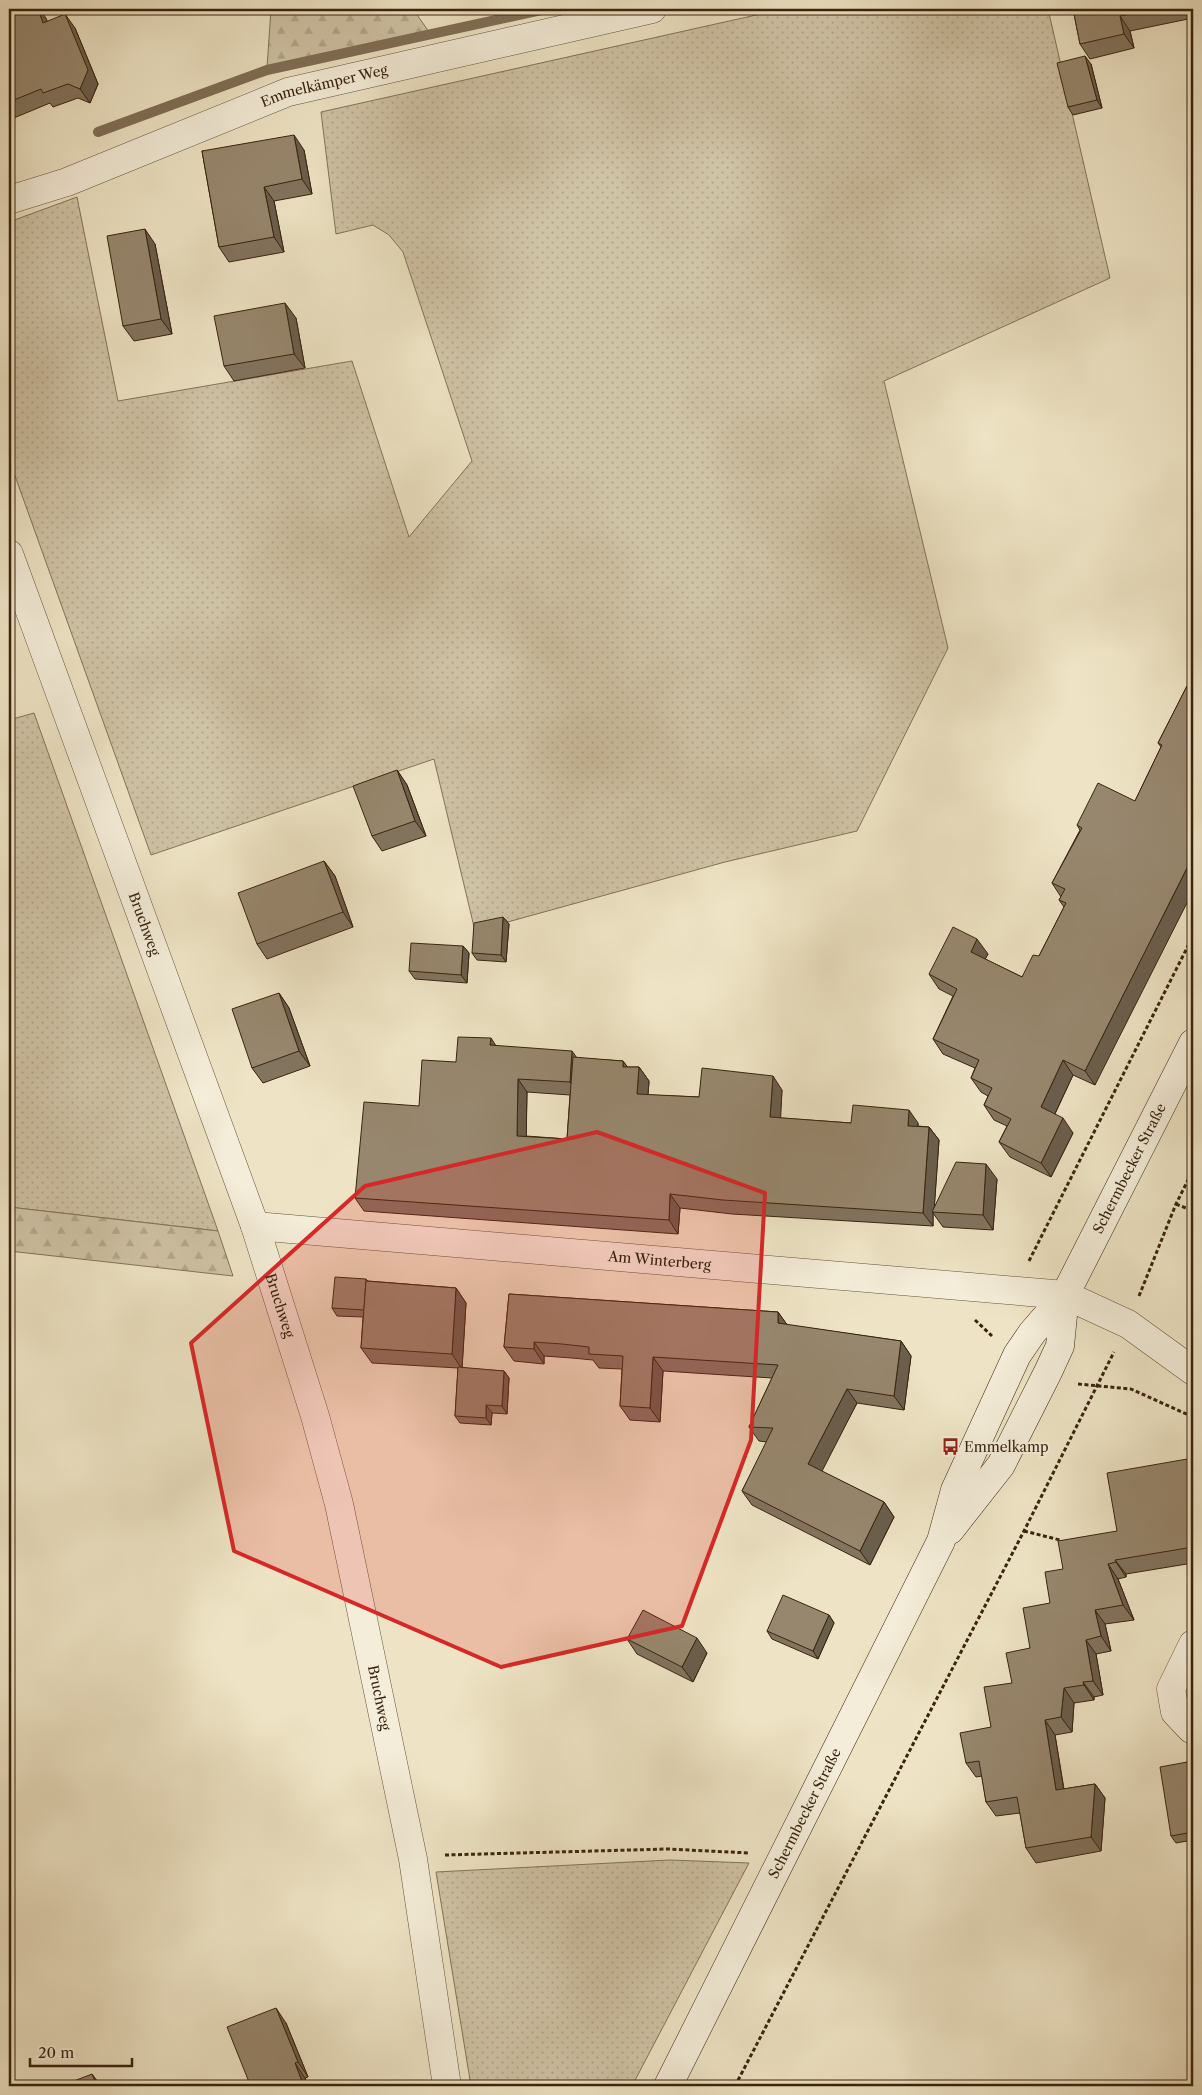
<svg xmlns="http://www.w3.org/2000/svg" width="1202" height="2095" viewBox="0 0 1202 2095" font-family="'Libre Caslon Text',serif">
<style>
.grass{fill:url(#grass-dots);stroke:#84735a}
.forest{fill:url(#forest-firs);stroke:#84735a}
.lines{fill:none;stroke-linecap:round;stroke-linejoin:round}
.stream{stroke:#806f57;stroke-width:10}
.minor-casing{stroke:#66533c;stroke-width:29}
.secondary-casing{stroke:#39230f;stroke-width:29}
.path{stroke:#39230f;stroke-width:3;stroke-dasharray:4 2.5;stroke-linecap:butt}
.minor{stroke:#f4edd9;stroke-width:28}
.secondary{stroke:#f4edd9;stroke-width:28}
.wall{fill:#82745f;stroke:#39230f;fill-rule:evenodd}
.shaded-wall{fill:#6a5e4d;stroke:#39230f}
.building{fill:#97876e;stroke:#39230f}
.marked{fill:#d62828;fill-opacity:0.2;stroke:#d62828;stroke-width:4;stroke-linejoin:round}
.labels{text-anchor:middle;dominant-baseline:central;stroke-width:4;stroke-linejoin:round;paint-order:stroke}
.street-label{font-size:14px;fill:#39230f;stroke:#f4edd9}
.poi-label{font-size:14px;fill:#39230f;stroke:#f4edd9;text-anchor:start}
</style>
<defs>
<pattern id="grass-dots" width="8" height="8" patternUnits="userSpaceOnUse" patternTransform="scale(1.25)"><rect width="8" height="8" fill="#cfc3a6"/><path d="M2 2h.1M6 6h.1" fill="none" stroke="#b2a78e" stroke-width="1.8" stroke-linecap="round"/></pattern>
<pattern id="forest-firs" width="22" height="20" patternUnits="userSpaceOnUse" patternTransform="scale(1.25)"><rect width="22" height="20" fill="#cfc3a6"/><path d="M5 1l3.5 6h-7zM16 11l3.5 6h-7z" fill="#b2a78e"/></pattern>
</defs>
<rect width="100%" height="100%" fill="#eee4c5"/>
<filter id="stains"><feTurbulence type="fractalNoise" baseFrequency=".004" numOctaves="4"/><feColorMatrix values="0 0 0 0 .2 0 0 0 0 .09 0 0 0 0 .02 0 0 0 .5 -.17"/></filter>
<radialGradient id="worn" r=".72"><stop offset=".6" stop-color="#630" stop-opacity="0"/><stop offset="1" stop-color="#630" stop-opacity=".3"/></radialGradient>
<!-- grass -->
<g class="grass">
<polygon points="783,9 1048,9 1110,278 884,381 948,648 857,831 725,862 475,931 434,759 151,855 9,459 9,222 77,197 118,401 352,361 409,537 472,461 403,252 389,235 373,225 336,234 321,112"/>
<polygon points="34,713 218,1231 9,1207 9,720"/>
<polygon points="670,1860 749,1863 632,2086 471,2086 436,1872"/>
</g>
<!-- forest -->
<g class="forest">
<polygon points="271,9 413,9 429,32 267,68"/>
<polygon points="9,1207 218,1231 233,1276 9,1251"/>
</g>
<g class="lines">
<!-- stream -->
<polyline class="stream" points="98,132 267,70 546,9"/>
<defs>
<g id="minor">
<path id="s1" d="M9,200L67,182L288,92L652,9"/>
<path id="s2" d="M9,554L255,1226L315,1416L339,1504L413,1859L447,2086"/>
<path id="s3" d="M255,1226L1065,1295L1128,1324L1193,1371"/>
<polyline points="1191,1729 1175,1712 1171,1689 1193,1644"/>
</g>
<g id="secondary">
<polyline points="950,1530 1001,1465 1048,1372 1060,1346 1065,1295"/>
<path id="s4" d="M668,2086L941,1541L955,1490L1017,1355L1032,1333L1065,1295L1193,1043"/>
</g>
</defs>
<!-- minor casing -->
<use href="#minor" class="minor-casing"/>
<!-- secondary casing -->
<use href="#secondary" class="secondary-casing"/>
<!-- path -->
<g class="path">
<polyline points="1176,1204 1193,1211"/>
<polyline points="1029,1261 1193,936"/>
<polyline points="1139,1296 1176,1204 1193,1170"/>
<polyline points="975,1320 992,1336"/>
<polyline points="1078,1384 1131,1389 1193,1417"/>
<polyline points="1024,1531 1060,1540"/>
<polyline points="445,1855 668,1849 749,1853"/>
<polyline points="735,2086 1024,1531 1114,1352"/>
</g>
<!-- minor -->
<use href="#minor" class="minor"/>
<!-- secondary -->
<use href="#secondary" class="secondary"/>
</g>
<!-- wall -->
<g class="wall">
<polygon points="25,9 39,9 47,21 75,28 98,84 90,103 78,98 53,107 50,103 9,120 9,16"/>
<polygon points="1073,9 1193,9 1193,18 1130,31 1134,48 1090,59 1080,44"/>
<polygon points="1091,64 1102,108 1073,115 1068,107"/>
<polygon points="304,150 312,194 274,201 284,252 229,262 219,247 202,151"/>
<polygon points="155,244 172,334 134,341 123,326"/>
<polygon points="296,318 305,368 234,381 224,366"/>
<polygon points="1187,686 1095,1085 1073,1075 1055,1114 1073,1133 1051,1177 1010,1157 999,1142 1007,1126 994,1120 984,1105 988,1096 981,1092 971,1078 975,1068 943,1054 933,1039 953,996 939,989 929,974 988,954 985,959 1022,977 1039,956 1064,907 1059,900 1061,897 1052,883 1080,830 1077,825 1135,801 1161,747 1158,743"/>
<polygon points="397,770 407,785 426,836 382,851 372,836"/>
<polygon points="324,861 335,876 353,927 267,959 257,944"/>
<polygon points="503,917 509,924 506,962 477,960 472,953"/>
<polygon points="463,946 469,953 467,983 415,979 409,971"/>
<polygon points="279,993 289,1008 310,1066 263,1083 252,1068"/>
<path d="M496,1046L577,1058L623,1061L627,1067H639L649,1081L648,1095L699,1097L782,1090L780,1118L851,1123H918V1126L929,1127L939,1140L934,1209L997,1179L993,1230L943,1227L933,1213V1226L732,1214L680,1208L678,1234L364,1211L355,1198L419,1106ZM527,1092L570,1095L567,1139L526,1136Z"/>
<polygon points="366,1279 368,1281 456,1288 466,1303 462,1368 504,1371 509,1378 507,1414 492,1413 491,1425 460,1423 455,1416 458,1368 372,1363 361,1348 363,1317 337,1316 332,1308"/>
<polygon points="509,1294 778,1312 787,1325 901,1341 911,1356 904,1410 857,1403 821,1471 884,1502 894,1517 870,1565 752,1505 742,1491 767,1442 759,1441 749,1427 772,1378 663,1371 660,1422 630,1420 620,1406 622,1369 599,1368 593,1360 572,1358 544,1356 544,1364 514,1361 504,1347"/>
<polygon points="1193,1458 1193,1563 1126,1574 1126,1577 1118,1579 1134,1620 1105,1624 1111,1651 1096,1654 1103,1695 1094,1697 1094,1700 1074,1703 1072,1732 1055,1735 1064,1789 1095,1784 1105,1798 1101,1851 1036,1863 1026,1848 1020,1813 996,1816 986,1802 982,1776 976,1777 966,1763 991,1727 1012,1683 1030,1648 1050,1603 1063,1569 1117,1531"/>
<polygon points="829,1615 834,1623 818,1659 772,1639 767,1631"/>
<polygon points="627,1639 707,1653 693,1682 637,1654"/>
<polygon points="1193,1761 1193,1840 1176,1843 1171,1836"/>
<polygon points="286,2023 308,2077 305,2078 308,2086 252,2086 249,2082"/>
</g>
<!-- shaded-wall -->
<g class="shaded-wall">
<polygon points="38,9 39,9 46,18 53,37 43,23"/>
<polygon points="65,14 75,28 98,84 90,103 80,89"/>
<polygon points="1120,16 1130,31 1134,48 1124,34"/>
<polygon points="1085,56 1091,64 1102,108 1097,100"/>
<polygon points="294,135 304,150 312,194 302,179"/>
<polygon points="264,187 274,201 284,252 274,237"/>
<polygon points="145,229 155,244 172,334 161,319"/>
<polygon points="285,303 296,318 305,368 294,354"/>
<polygon points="397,770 407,785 426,836 415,821"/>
<polygon points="1193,856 1193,891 1095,1085 1085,1071"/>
<polygon points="324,861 335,876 353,927 343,912"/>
<polygon points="503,917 509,924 506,962 501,955"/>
<polygon points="977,939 988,954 981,967 971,952"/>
<polygon points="463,946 469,953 467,983 461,975"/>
<polygon points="279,993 289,1008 310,1066 299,1051"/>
<polygon points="491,1038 500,1052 490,1045"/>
<polygon points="572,1051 582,1065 579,1095 570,1082"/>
<polygon points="1063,1060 1073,1075 1051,1122 1041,1107"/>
<polygon points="623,1061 633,1074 623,1067"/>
<polygon points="639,1067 649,1081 647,1107 637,1094"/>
<polygon points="773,1076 782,1090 780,1131 770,1117"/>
<polygon points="518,1079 527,1092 526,1149 517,1136"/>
<polygon points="909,1110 918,1123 917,1139 908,1126"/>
<polygon points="1063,1118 1073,1133 1051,1177 1041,1163"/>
<polygon points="929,1127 939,1140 934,1212 932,1212 933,1213 933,1226 923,1213"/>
<polygon points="986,1164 997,1179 993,1230 983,1215"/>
<polygon points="670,1194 680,1208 678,1234 669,1220"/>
<polygon points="456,1288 466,1303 462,1369 452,1354"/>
<polygon points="778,1312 788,1326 778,1323"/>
<polygon points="901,1341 911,1356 904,1410 894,1396"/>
<polygon points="534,1342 544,1356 544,1364 534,1349"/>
<polygon points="653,1357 663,1371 660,1422 650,1408"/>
<polygon points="504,1371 509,1378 507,1414 502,1406"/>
<polygon points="847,1389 857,1403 818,1479 808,1464"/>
<polygon points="486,1405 492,1413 491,1425 486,1418"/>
<polygon points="884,1502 894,1517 870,1565 860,1551"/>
<polygon points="1115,1560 1126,1574 1126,1577 1116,1562"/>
<polygon points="1108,1564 1118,1579 1134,1620 1123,1605"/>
<polygon points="1095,1610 1105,1624 1111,1651 1101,1636"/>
<polygon points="829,1615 834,1623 818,1659 813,1651"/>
<polygon points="697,1638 707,1653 693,1682 682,1667"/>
<polygon points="1086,1640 1096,1654 1103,1695 1093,1681"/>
<polygon points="1083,1682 1094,1697 1094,1700 1084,1685"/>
<polygon points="1064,1688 1074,1703 1072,1732 1061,1717"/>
<polygon points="1045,1720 1055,1735 1066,1804 1056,1790"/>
<polygon points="1095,1784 1105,1798 1101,1851 1091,1837"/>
<polygon points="276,2008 286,2023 308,2077 298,2062"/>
<polygon points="295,2063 305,2078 308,2086 304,2086 303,2084"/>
<polygon points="92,2074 101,2086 97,2086"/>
</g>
<!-- building -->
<g class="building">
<polygon points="25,9 38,9 43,23 65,14 88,70 80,89 68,84 43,93 41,89 9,102 9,16"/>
<polygon points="1073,9 1157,9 1120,16 1124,34 1080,44"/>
<polygon points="1085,56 1097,100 1068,107 1057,63"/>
<polygon points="294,135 302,179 264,187 274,237 219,247 202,151"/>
<polygon points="145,229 161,319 123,326 107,236"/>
<polygon points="285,303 294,354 224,366 214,316"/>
<polygon points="1193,679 1193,856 1085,1071 1063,1060 1041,1107 1063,1118 1041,1163 999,1142 1011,1119 984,1105 992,1088 971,1078 979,1060 933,1039 957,989 929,974 953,927 977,939 971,952 1022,977 1033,955 1039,956 1066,903 1059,900 1065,889 1052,883 1082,828 1077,825 1098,783 1135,801 1162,745 1158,743 1187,686 1189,687"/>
<polygon points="397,770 415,821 372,836 353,786"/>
<polygon points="324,861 343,912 257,944 238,893"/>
<polygon points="503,917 501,955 472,953 474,923"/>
<polygon points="411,943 463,946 461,975 409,971"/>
<polygon points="279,993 299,1051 252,1068 232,1009"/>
<polygon points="458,1037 491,1038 490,1045 572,1051 570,1082 518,1079 517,1136 567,1139 573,1057 623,1061 623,1067 639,1067 637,1094 699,1097 702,1068 773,1076 770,1117 851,1123 853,1105 909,1110 908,1126 929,1127 923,1213 723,1200 670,1194 669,1220 355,1198 364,1102 419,1106 422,1060 456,1062"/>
<polygon points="956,1162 986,1164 983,1215 932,1212"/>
<polygon points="335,1277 366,1279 364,1310 332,1308"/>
<polygon points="366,1281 456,1288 452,1354 361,1348"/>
<polygon points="509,1294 778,1312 778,1323 901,1341 894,1396 847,1389 808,1464 884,1502 860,1551 742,1491 773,1428 749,1427 778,1365 653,1357 650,1408 620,1406 623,1356 589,1354 589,1347 562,1344 534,1342 534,1349 504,1347"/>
<polygon points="458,1367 504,1371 502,1406 486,1405 486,1418 455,1416"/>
<polygon points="1193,1458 1193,1547 1115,1560 1116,1562 1108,1564 1123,1605 1095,1610 1101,1636 1086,1640 1093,1681 1083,1682 1084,1685 1064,1688 1061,1717 1045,1720 1056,1790 1095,1784 1091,1837 1026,1848 1017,1797 986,1802 979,1761 966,1763 960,1733 991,1727 984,1687 1012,1683 1006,1653 1030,1648 1023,1608 1050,1603 1045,1572 1063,1569 1058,1541 1117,1531 1107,1473"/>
<polygon points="783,1595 829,1615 813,1651 767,1631"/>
<polygon points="643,1610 697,1638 682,1667 627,1639"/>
<polygon points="1193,1761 1193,1832 1171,1836 1160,1767"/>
<polygon points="276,2008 298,2062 295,2063 303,2084 298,2086 253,2086 251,2082 249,2082 227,2027"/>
<polygon points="92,2074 97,2086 61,2086"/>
</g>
<!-- marked area -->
<path class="marked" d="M597,1132L765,1193L751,1440L682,1626L501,1667L234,1551L191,1343L365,1186Z"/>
<!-- icons -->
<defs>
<symbol id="bus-bare" viewBox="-9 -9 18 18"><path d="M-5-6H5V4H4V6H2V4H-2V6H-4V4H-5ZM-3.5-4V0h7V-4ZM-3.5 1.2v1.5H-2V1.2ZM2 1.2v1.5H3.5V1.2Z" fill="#8f2418" stroke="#f4edd9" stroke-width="2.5" paint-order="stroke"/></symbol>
</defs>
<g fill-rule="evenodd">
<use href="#bus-bare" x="938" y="1434" width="25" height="25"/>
</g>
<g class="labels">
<!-- street labels -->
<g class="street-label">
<text stroke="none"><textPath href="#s1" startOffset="336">Emmelkämper Weg</textPath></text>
<text stroke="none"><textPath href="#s2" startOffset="394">Bruchweg</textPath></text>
<text stroke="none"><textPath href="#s4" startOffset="1030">Schermbecker Straße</textPath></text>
<text stroke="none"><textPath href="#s3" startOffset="406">Am Winterberg</textPath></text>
<text stroke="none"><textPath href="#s2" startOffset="799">Bruchweg</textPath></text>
<text stroke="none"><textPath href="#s2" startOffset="1204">Bruchweg</textPath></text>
<text stroke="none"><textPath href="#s4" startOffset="305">Schermbecker Straße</textPath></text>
</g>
<!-- poi labels -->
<g class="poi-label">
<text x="964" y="1447">Emmelkamp</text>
</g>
</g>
<!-- margin -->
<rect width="1202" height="2095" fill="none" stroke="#eee4c5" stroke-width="30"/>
<rect x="10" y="10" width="1182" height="2075" fill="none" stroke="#39230f" stroke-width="2.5"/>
<rect x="15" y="15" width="1172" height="2065" fill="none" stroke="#39230f"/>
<!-- scale -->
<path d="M30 2058v8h102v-8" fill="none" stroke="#39230f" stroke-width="2.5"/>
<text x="38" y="2058" font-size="15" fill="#39230f" stroke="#f4edd9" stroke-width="4" paint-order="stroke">20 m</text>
<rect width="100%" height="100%" filter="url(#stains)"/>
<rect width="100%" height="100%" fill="url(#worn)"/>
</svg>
